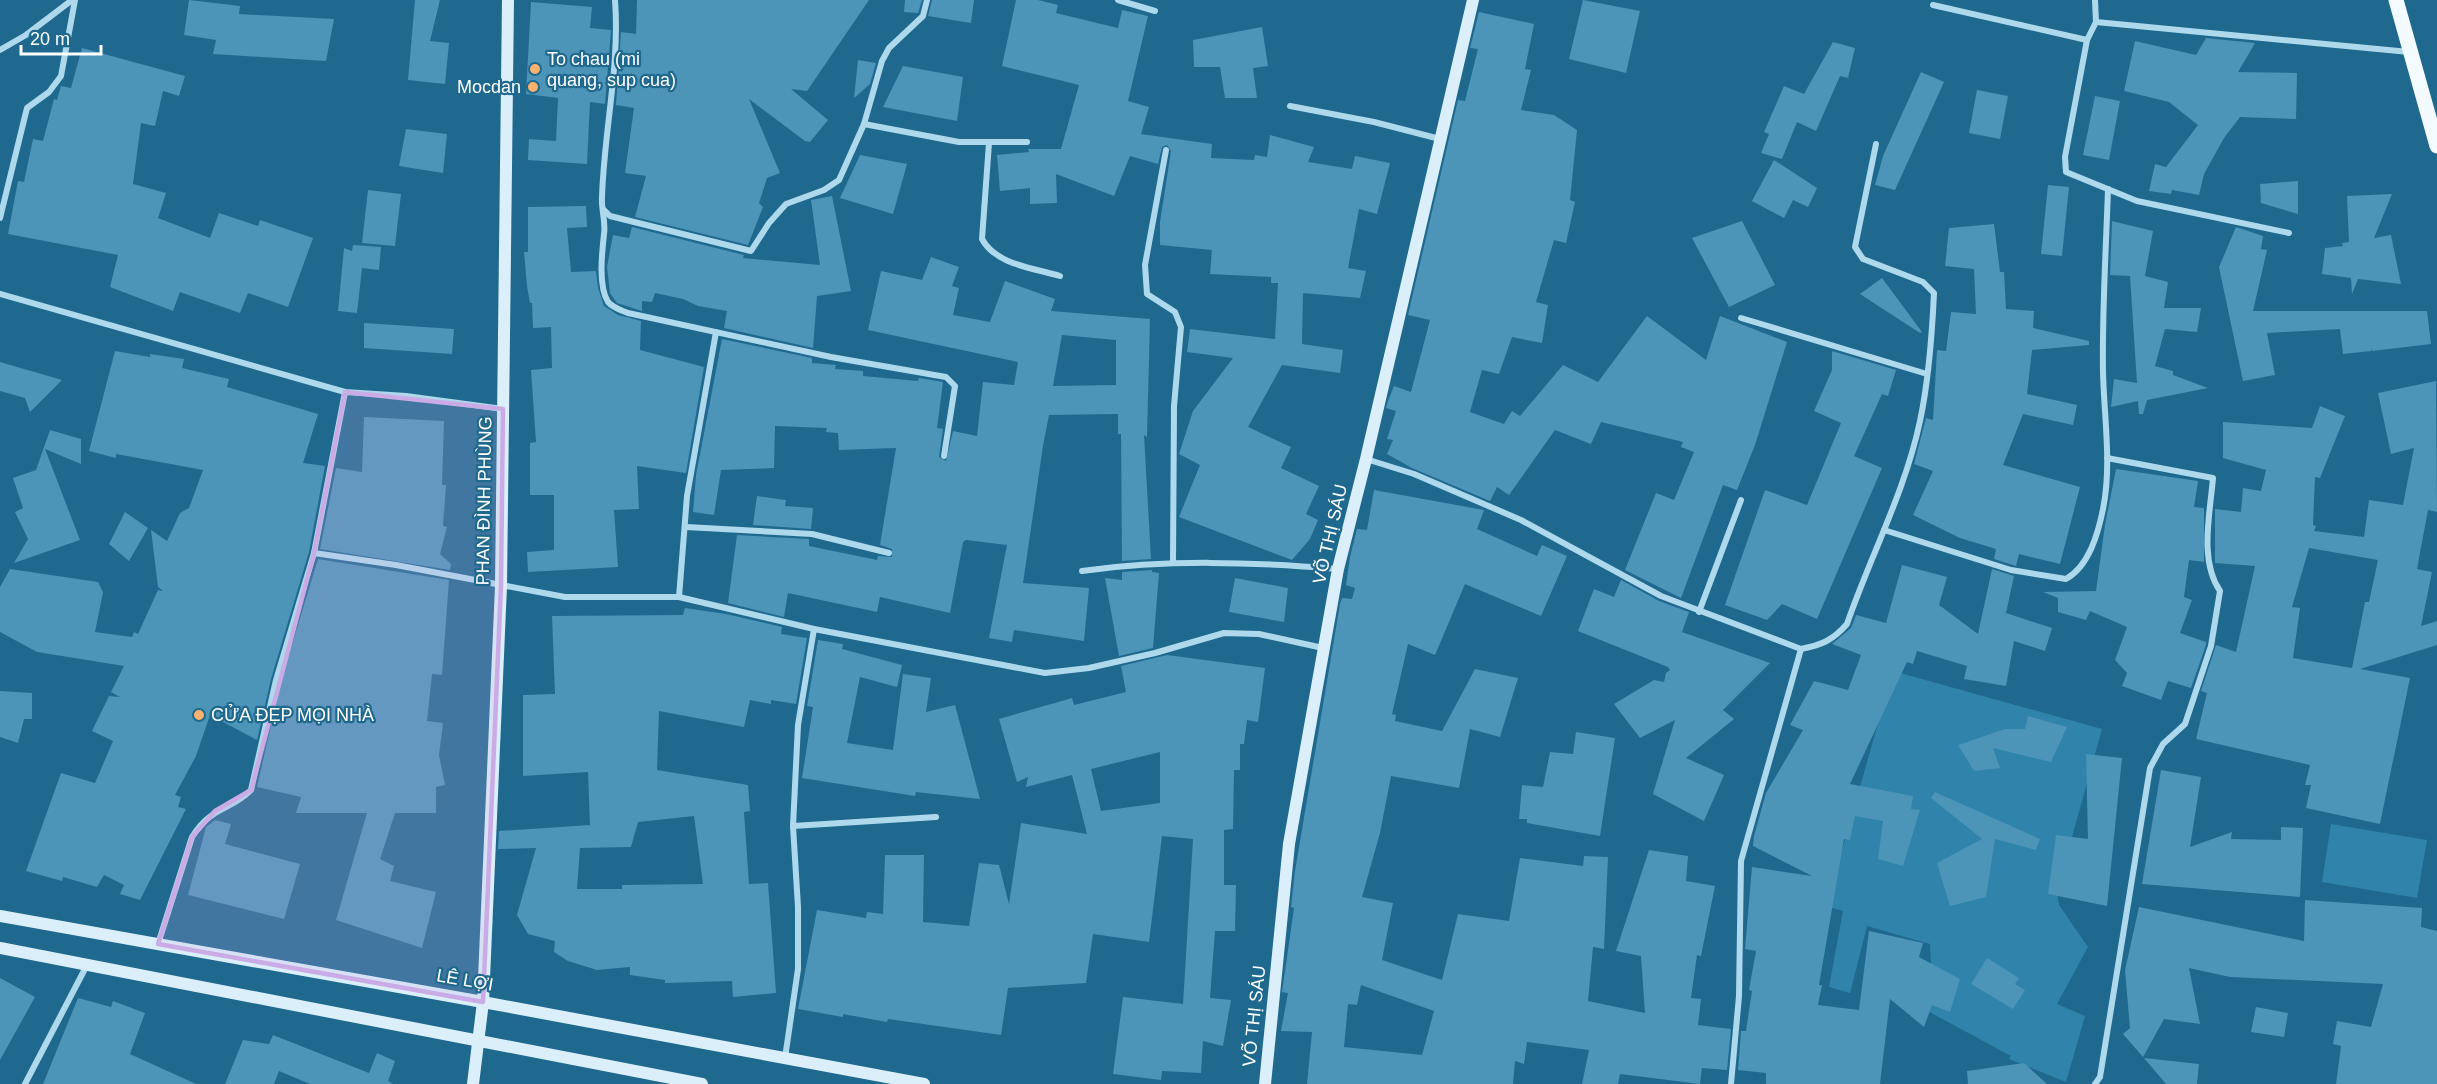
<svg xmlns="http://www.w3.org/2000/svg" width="2437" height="1084" viewBox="0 0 2437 1084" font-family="Arial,sans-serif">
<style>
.green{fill:#3083ab}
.building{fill:#4c94b8;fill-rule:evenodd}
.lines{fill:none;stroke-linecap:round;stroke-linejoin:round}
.street{stroke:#aed9ed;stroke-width:6}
.secondary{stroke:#dbeffa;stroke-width:12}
.primary{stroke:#f4fbff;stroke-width:15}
.marked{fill:#caabe5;fill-opacity:0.2;stroke:#caabe5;stroke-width:4.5;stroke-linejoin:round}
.poi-dot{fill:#fbb26e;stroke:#1f698f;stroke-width:2}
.labels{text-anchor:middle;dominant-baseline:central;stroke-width:4.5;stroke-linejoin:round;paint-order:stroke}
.poi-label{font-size:18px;fill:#fff;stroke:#1f698f;text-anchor:start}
.street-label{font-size:18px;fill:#fff;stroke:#1f698f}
</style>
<rect width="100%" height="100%" fill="#1f698f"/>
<!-- green -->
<g class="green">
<polygon points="1893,671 2102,729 2057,891 2059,905 2088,947 2057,1004 2085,1016 2066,1082 2009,1059 2011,1056 1922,1008 1931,964 1930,944 1867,926 1850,993 1829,987 1843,911 1826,906"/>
<polygon points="2331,824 2427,840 2417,898 2322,882"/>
</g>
<!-- building -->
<g class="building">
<polygon points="189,0 240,6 239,14 334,19 326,61 213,54 216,40 184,35"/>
<polygon points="415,0 440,0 430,41 449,43 445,84 408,80"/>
<polygon points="637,0 869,0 807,91 791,89 828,120 810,142 805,141 749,99 780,173 767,178 759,203 763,207 748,245 635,217 646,176 625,173 634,108 616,105 621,32 636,34"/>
<polygon points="905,0 922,0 918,13 904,12"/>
<polygon points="932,0 974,0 971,23 928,16"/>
<polygon points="1016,0 1038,0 1058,5 1056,13 1118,28 1122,10 1148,16 1128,101 1149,107 1141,134 1212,144 1211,158 1254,160 1255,155 1267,157 1270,135 1314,147 1308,162 1352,169 1355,156 1390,163 1377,214 1359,209 1348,268 1366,271 1360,298 1303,293 1302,344 1343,350 1340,373 1282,365 1248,427 1291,447 1281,468 1319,486 1306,514 1318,520 1310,539 1292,560 1179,517 1200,465 1179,454 1193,411 1233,358 1187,352 1190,329 1275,339 1278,283 1271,283 1271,277 1210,274 1212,250 1160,245 1160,222 1171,151 1167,145 1162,147 1158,164 1130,156 1114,196 1056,174 1057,203 1030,204 1030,188 1000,191 997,155 1029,152 1028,149 1061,149 1079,85 1002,66"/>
<polygon points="1583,0 1640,11 1626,73 1569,59"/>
<polygon points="531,2 592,7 590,28 611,30 605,104 590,102 587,164 528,160 529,139 556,141 558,98 526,94"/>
<polygon points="1479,12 1534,24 1525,69 1531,70 1521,110 1554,115 1577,130 1570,200 1575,202 1566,243 1554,240 1536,302 1548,305 1542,343 1512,337 1499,374 1482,370 1470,412 1504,424 1512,411 1520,416 1563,365 1598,382 1647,316 1706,360 1720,316 1787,342 1755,445 1737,490 1723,485 1681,598 1625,570 1656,493 1674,500 1694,452 1681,447 1683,442 1601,422 1591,444 1555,430 1509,495 1497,487 1490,501 1412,468 1387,454 1393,440 1387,439 1396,411 1386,408 1388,401 1394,386 1411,392 1430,320 1408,315 1458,100 1465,101 1478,49 1470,48"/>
<polygon points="1262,27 1268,66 1253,68 1257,98 1225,98 1220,67 1194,67 1193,40"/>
<polygon points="2206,38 2255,43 2238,72 2297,73 2296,119 2240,117 2224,138 2204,174 2199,195 2172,190 2171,194 2149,191 2155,164 2166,167 2198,125 2169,102 2124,91 2135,41 2196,55"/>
<polygon points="1833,42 1855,48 1848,78 1840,76 1816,131 1797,122 1782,159 1761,153 1769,134 1764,132 1784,86 1804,94"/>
<polygon points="82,48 185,76 179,96 163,91 155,126 141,123 133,184 166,193 158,218 210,238 219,213 258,226 260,220 313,238 288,307 248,293 240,313 180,292 173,311 110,287 118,255 8,234 18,181 24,182 33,139 43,141 54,99 57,100 61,86 71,88"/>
<polygon points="858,60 876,63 870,84 854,98"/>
<polygon points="903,66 963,77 957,121 883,107"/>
<polygon points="1921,72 1944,82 1895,190 1875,185 1883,156"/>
<polygon points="1977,90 2008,96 2000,139 1969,133"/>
<polygon points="2095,96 2120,101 2109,160 2083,155"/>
<polygon points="406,129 447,134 443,173 399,166"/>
<polygon points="860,155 907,164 893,214 840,198"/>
<polygon points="1774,160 1817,188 1808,207 1793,200 1784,218 1752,201"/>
<polygon points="2298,181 2298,214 2261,203 2260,184"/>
<polygon points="2048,185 2069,187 2062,256 2041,254"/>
<polygon points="368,190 401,194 395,246 362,243"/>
<polygon points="2392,194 2374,238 2391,235 2401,284 2358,279 2352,294 2351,278 2322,274 2325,248 2343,246 2342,243 2349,242 2347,196"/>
<polygon points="832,196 851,291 817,296 813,348 724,328 727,311 698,306 683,299 655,293 652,302 642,301 642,311 617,303 610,293 607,267 613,235 629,238 632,227 744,255 743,258 820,265 811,200"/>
<polygon points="586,206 587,227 567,228 571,272 596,271 598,288 604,306 618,315 641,321 640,350 704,367 686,473 637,466 639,509 614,510 618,567 528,572 527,552 554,550 554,495 530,495 530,443 536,442 531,370 552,368 551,327 533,328 532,303 530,303 527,286 524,252 528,252 528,207"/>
<polygon points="1742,221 1775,285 1729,307 1692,238"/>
<polygon points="2112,221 2153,231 2145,276 2168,282 2164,308 2201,308 2197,332 2165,329 2155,366 2173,371 2173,375 2208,388 2147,400 2143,414 2139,414 2138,401 2111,407 2114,379 2137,383 2130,276 2110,275"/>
<polygon points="1994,224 2000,272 2004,272 2006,309 2034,311 2033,328 2089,341 2089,345 2032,350 2027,394 2077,405 2073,425 2023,414 2003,465 2080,487 2060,564 2019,554 2016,566 1994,559 1996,549 1960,538 1913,515 1933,471 1914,464 1926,418 1933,420 1937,350 1946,351 1951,312 1976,314 1974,269 1945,266 1949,228"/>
<polygon points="2236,227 2263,236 2261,249 2267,250 2253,311 2427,311 2431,344 2372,351 2372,348 2371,351 2343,354 2340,329 2267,333 2275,375 2243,381 2219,267"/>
<polygon points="353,245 381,247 379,270 362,268 357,313 338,311 344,248 352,251"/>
<path d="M931,257L959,267L952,286L959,288L953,315L990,322L1005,281L1055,299L1051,311L1150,319L1147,437L1144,435L1151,559L1122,561L1121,434H1118V414L1049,415L1043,446L1023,583L1089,588L1084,641L1014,630L1012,642L989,638L1007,545L966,540L963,542L950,613L880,597L877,612L788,593L784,617L728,603L737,535L809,539V546L877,560L878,556L892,557V549L880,545L896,448L839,450L838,433L826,432L827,428L775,426L774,468L721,470L714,515L693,512L696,475L722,339L812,358V363L836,365L835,369L863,371V376L918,381L919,378L943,382L937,428L943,429L939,457L946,461L953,431L977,436L983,382L1014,385L1018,362L868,330L881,271L922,280ZM1062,335L1116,340V385L1053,386Z"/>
<polygon points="1882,278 1922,332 1920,333 1860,294"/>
<polygon points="364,323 454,329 452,354 364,348"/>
<polygon points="115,351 150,357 150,354 184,359 182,368 229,379 227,387 318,414 303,463 325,466 309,552 271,679 257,740 210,715 196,756 175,795 181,797 178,807 186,809 140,900 120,894 124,885 104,875 97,887 63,877 62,881 26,871 61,773 95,783 113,741 92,731 109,696 120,697 111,692 124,666 37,652 0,632 0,587 10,569 98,582 103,592 95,632 132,637 134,632 138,634 158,590 163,591 158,587 151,530 167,541 180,513 189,508 203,470 116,454 116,458 89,451"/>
<polygon points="1832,351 1896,370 1888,396 1882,394 1854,456 1882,468 1817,619 1782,604 1767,620 1725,605 1765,490 1807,505 1841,423 1814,411 1832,370"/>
<polygon points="0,362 62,380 30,412 25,398 0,391"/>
<path d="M2436,381L2437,512L2428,510L2417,569L2432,572L2421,626L2437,621V645L2360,669L2410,678L2380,824L2306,808L2311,785H2305L2310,765L2196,739L2207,693L2201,691L2216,645L2236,652L2255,566L2215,563V509L2241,512L2243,488L2261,491L2266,470L2223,458V422L2312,428L2320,406L2345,416L2320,478L2315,477L2313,525L2316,526L2314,531L2364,537L2369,500L2403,505L2414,448L2391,454L2378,393ZM2309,548L2378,560L2369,602H2365L2352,668L2293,658L2300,608L2292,607Z"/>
<polygon points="364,417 444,421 442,485 446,485 443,526 447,527 440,554 451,564 450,570 320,549 336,468 362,472"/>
<polygon points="50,430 81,439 81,464 45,449 80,540 14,563 28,539 15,512 23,508 13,478 36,470"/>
<polygon points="2116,469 2198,481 2194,507 2204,508 2204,562 2189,560 2184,597 2192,600 2180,633 2206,642 2206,645 2191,688 2168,681 2161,700 2122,686 2127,673 2115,660 2127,627 2090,611 2086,620 2058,612 2058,598 2043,592 2096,591 2105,525"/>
<path d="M1374,490L1484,510L1477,529L1537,556L1542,545L1567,556L1541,616L1465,584L1435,655L1408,644L1392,714L1396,715L1395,721L1442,731L1475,669L1518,678L1500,737L1470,729L1459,788L1391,776L1380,833L1362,897L1393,903L1382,960L1442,980L1458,914L1509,921L1520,858L1583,866L1584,856L1608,857L1604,949L1593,947L1588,1001L1645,1013L1641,956L1616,951L1649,850L1688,856L1686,881L1715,886L1701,956L1697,955L1691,998L1701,999L1698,1025L1731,1029L1727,1070L1702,1068L1700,1084L1620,1074L1618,1084H1582L1589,1050L1527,1042L1524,1064L1515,1061L1513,1084H1307L1312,1032L1281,1031L1288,993L1282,992L1294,908L1291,907L1295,871L1340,604L1342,598L1352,599L1355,588L1346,585L1350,557L1357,529L1367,530ZM1361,985L1434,1011L1422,1055L1344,1047L1348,1004L1357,1005Z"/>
<polygon points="757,496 786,500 785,506 813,508 811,529 753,525"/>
<polygon points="125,512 148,528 129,561 109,544"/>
<polygon points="318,559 449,580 442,675 432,674 427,721 443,723 439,755 445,785 436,787 436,813 395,813 380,859 394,866 390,881 436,892 422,948 336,920 367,813 296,813 301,797 257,787 281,681"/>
<polygon points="1902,565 1947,577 1939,605 1978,634 1992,569 2014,576 2006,613 2052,628 2045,651 2014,641 2006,686 1964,679 1967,666 1917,651 1913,664 1907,662 1850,784 1913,796 1911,809 1920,810 1903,866 1878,859 1883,821 1855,816 1850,840 1844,839 1819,985 1822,985 1818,1005 1859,1010 1869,931 1923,943 1919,957 1960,979 1950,1012 1932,1005 1924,1027 1890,999 1880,1084 1766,1084 1766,1073 1738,1070 1741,1031 1746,1031 1752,991 1749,990 1756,951 1745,949 1752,867 1812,876 1753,846 1754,836 1766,793 1803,730 1790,725 1814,681 1848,690 1861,655 1832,644 1851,628 1856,615 1886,623"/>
<polygon points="1152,570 1152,572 1159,573 1153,648 1119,656 1105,578 1122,580 1122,572"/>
<polygon points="1235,578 1288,588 1284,622 1229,612"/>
<polygon points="1621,580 1659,601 1689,612 1682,632 1770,663 1723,710 1734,719 1686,758 1724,775 1704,821 1653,794 1675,720 1640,738 1614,704 1654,680 1664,682 1666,673 1670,670 1668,667 1578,631 1594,589 1614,597"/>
<path d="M685,608L726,614L782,627L781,634L807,638L796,704L771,700V704L750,700L744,727L659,711L657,770L748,785L750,811L744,812L749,884L768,883L776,993L733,997L732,981L665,983V980L630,975V967L597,970L568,961L554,952L555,941L528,934L517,915L536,848L498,849L499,831L590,825L588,772L523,776V695L555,694L552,616L683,615ZM694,816L703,884L622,885V889H577L580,848L631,847L638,822Z"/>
<polygon points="818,640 843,644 842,649 902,665 897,687 860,677 847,743 893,750 903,674 931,678 926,712 955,705 980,799 916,792 915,796 802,778 813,707 807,706"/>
<path d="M1167,655L1265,668L1258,722L1247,720L1244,744H1240V770H1234L1233,829L1224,830V885H1236L1235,931H1215L1210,998L1231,1000L1223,1046L1203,1041L1201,1073L1162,1071L1161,1080L1113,1074L1123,997L1183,1004L1193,839L1162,836L1149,942L1093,934L1086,983L1008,988L1001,1035L888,1019L887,1022L843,1014V1017L798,1009L817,910L866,918L867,912L883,914L885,855H924L923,922L969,926L979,863L999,865L1009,904L1021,823L1087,834L1072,775L1026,787L1028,777L1017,782L999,719L1072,698L1074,705L1126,692L1121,666ZM1160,752V803L1101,811L1091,769Z"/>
<polygon points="0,691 32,693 32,719 24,719 18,743 0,737"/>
<polygon points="2028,716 2067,727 2051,762 1993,748 2000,768 1974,771 1958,745 2005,729 2025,729"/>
<polygon points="1576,732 1615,738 1600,836 1527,823 1527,819 1519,819 1522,785 1543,787 1550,752 1573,754"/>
<polygon points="2086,754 2122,758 2107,906 2048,894 2056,835 2088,839"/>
<polygon points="2161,770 2201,777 2190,847 2232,832 2231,839 2281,840 2281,827 2303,828 2300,897 2142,884"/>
<polygon points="1935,792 2040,839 2036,850 1995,839 1986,897 1950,906 1937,863 1982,839 1931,798"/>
<polygon points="215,820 231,824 225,844 300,864 284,919 188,895 206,827"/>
<polygon points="2305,900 2422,908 2421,927 2437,931 2437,1084 2336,1084 2341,1046 2333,1044 2337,1021 2371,1027 2383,984 2230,977 2189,968 2200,1024 2164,1019 2143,1057 2123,1034 2130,1028 2125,970 2139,907 2304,941"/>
<polygon points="1987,958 2019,978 2015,984 2025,990 2013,1009 1971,984"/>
<polygon points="0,978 35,997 0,1060"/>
<polygon points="78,998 111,1007 113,1001 145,1013 130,1054 196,1084 43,1084"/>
<polygon points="2256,1007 2288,1013 2284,1037 2251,1032"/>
<polygon points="273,1035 369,1073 377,1053 395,1061 388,1081 393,1084 310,1084 279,1071 274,1084 225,1084 243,1040 269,1044"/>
<polygon points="2144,1058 2199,1064 2197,1084 2166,1084"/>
<polygon points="2024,1063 2047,1084 1968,1084 1967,1071"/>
</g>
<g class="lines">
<!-- street -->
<g class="street">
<path d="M615,0C620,66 604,131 602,197C601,209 606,222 604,234C602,252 598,286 608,302C613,308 621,310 628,313L831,357L946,377L955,386L944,456"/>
<polyline points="1118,0 1155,11"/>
<polyline points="2095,0 2096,22 2087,40 2065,157 2066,172 2137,201 2289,233"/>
<polyline points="1933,5 2087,40"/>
<polyline points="2096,22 2409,52"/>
<polyline points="0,50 26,35 72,0"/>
<polyline points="1290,106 1374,122 1440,139"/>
<polyline points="864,124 959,142 1027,142"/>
<path d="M989,143L982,239C996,265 1034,268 1060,276"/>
<polyline points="1166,150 1145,265 1147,294 1175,312 1181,327 1174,406 1173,561"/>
<polyline points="604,210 610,216 751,251 769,223 786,204 824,190 839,180 864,124 882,61 889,48 923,16 927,0"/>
<polyline points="0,218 27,108 49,92 61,76 75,0"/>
<polyline points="0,294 345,392 406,396 503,409"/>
<polyline points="1741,318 1927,374"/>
<polyline points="1366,459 1414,474 1521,520 1661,596 1801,649"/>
<polyline points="686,527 812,534 889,553"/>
<path d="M1884,530L2011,570L2066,579C2089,566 2098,534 2103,509C2112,465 2104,417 2103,372C2102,311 2106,250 2108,189"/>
<polyline points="314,553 396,565 565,597 679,597 814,629 1045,673 1089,668 1155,653 1224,633 1259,634 1323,648"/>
<path d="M1082,571C1168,559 1252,562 1338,569"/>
<polyline points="679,597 687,496 716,332"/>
<polyline points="1699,612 1741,500"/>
<polyline points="793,826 936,817"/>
<path d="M158,944L192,837C212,805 231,811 251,790L276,680L314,553L345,392"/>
<polyline points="785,1058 798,969 798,907 793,826 798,725 814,629"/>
<polyline points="25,1084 87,965"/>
<path d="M1731,1084L1739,996L1741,861L1801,649C1822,645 1833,640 1847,624C1870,557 1905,492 1920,421C1929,379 1932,336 1934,293L1923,282L1863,259L1855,247L1876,144"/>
<path d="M2095,1084L2100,1077L2150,768L2163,744L2185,724L2211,646L2220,591C2199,560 2210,514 2213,478L2107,458"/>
</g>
<!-- secondary -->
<g class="secondary">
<polyline points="0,916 483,1002 924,1084"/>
<polyline points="0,948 702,1084"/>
<polyline points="473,1084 483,1002 501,586 508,0"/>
<polyline points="1265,1084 1289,844 1338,569 1366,459 1473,0"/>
</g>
<!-- primary -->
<polyline class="primary" points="2396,0 2437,146"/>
</g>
<!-- marked area -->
<path class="marked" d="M345,392L503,409L501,586L483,1002L158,944L192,837L215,811L251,790L314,553Z"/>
<!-- markers -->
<g class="poi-dot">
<circle cx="535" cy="69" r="6"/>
<circle cx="533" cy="87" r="6"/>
<circle cx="199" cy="715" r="6"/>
</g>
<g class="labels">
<!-- poi labels -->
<g class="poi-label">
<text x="547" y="59">To chau (mi<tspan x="547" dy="21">quang, sup cua)</tspan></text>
<text x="521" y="87" text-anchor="end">Mocdan</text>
<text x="211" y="715">CỬA ĐẸP MỌI NHÀ</text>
</g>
<!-- street labels -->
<g class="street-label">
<text transform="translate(484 501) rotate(-89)">PHAN ĐÌNH PHÙNG</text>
<text transform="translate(1330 534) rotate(-77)">VÕ THỊ SÁU</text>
<text transform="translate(465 980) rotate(10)">LÊ LỢI</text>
<text transform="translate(1254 1016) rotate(-84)">VÕ THỊ SÁU</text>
</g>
</g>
<!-- scale -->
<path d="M21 45v9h80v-9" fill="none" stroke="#ffffff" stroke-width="3"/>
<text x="30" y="45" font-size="18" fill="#ffffff" stroke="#1f698f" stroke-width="4.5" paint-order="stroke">20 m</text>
</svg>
